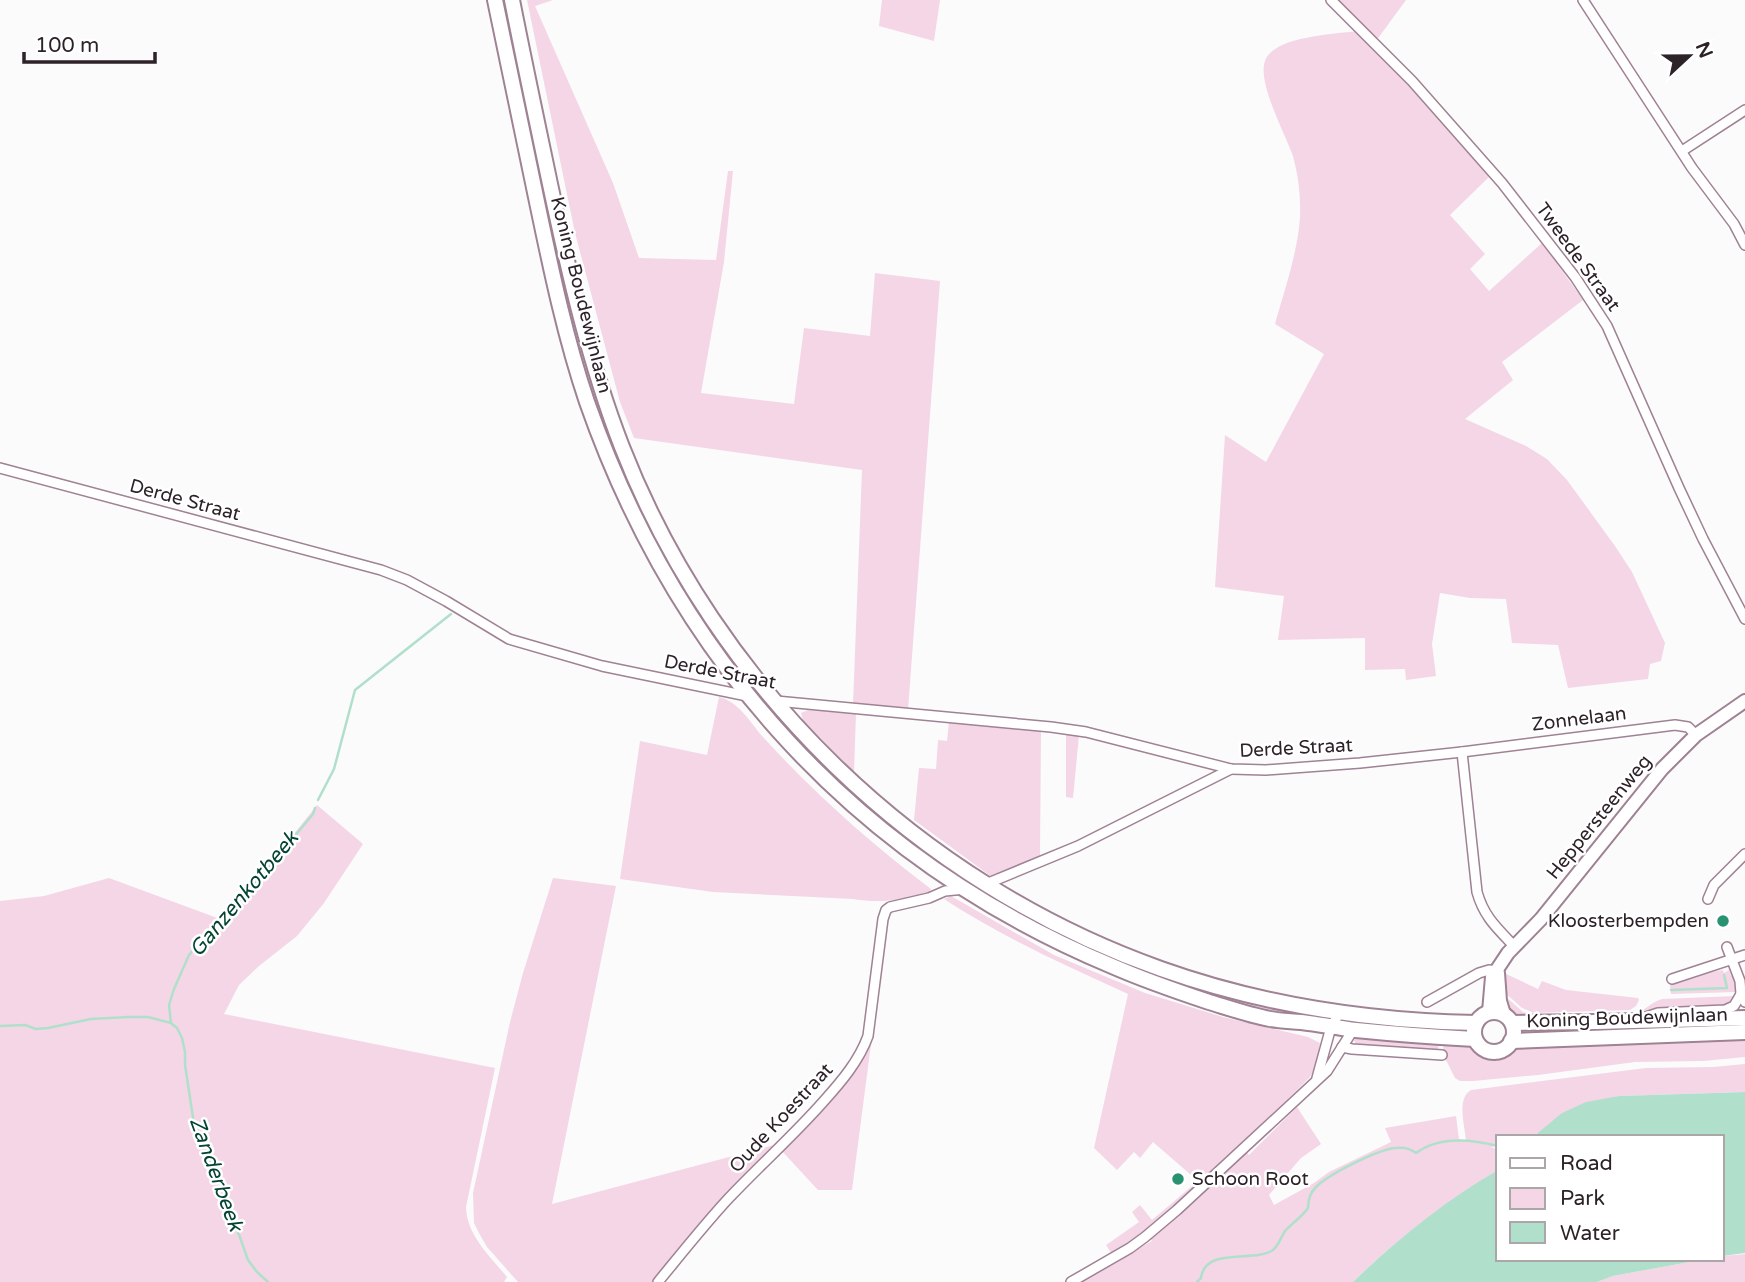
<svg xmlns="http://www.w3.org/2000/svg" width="1745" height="1282" viewBox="0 0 1745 1282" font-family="'Varela Round',sans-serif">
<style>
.green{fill:#f4d6e6}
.water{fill:#b0e0cb}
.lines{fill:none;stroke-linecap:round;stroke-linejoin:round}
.stream{stroke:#b0e0cb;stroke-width:2.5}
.street-casing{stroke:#9f8293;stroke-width:12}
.secondary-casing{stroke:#9f8293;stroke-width:16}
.primary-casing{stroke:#9f8293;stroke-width:18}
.street{stroke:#fff;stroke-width:9}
.secondary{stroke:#fff;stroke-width:12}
.primary{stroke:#fff;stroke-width:14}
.poi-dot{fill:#289271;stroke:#fff;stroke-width:2.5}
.labels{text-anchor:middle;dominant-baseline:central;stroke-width:5;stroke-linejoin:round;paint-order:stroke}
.street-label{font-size:19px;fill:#2d2228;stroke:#fff}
.poi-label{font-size:19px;fill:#2d2228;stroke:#fff;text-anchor:end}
.water-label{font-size:21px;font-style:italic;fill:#024431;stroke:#fff}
</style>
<rect width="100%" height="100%" fill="#fbfbfb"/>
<!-- green -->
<g class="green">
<polygon points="499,0 507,0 621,455 755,687 754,690 715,645 650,537 597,414 564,304"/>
<polygon points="527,0 553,0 535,6 613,183 639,258 716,260 728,171 733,171 724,262 701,393 794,404 804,328 870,336 875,273 940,281 908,710 853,705 862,470 634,438 620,402 575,233"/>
<polygon points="882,0 940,0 934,41 879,26"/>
<polygon points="1335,0 1406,0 1376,41"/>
<path d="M1358,31L1407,82L1490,176L1450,215L1485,254L1470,269L1489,291L1542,243L1583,300L1502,362L1513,380L1465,419L1526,446L1547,459L1567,480L1615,546L1632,572L1665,643L1661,661L1650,664L1648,679L1568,688L1558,645L1512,643L1506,599L1470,598L1440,593L1432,644L1436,676L1406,680L1405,669L1365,670V638L1278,640L1284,596L1215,587L1225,435L1266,462L1324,354L1275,324C1285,288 1302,240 1300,204C1300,189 1297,171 1293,156C1285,134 1257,82 1265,61C1273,36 1336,34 1358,31Z"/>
<path d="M719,697C738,701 750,722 762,736C813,792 870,843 931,889L929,894C902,899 882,904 853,899L713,892L620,879L640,741L707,755Z"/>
<polygon points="770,706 774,708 966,878 966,881 931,862 824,773 768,708"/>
<polygon points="808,710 856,713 854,772 803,720 801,713"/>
<polygon points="949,721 1041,731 1040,858 992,877 914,820 919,768 936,769 938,740 947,741"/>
<polygon points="1066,733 1079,735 1073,798 1066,797"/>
<path d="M317,805L363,844L324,903L297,936L259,966L239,985L224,1014L495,1068L466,1207C467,1236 490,1256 507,1277L504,1282H0V901L44,896L109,878L220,919L270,864Z"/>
<polygon points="553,878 616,886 552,1204 778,1144 724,1198 653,1282 518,1282 487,1247 479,1233 474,1223 473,1193 510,1022 523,973"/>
<polygon points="986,890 1054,927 1332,1018 1328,1022 1261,1010 1190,991 1049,933 983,891"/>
<path d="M951,896L1054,955L1145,993L1223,1017L1308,1037L1320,1043L1316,1066L1310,1077L1241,1146L1249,1155L1297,1107L1321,1144L1301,1158L1269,1195L1274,1205L1314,1183L1329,1172L1391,1142L1385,1128L1456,1116L1459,1139L1466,1141C1465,1126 1456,1099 1471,1090L1646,1068L1713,1067L1745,1064V1092L1619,1096L1604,1100L1536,1134L1533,1137H1498V1146L1491,1147L1498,1150V1170C1446,1203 1397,1238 1353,1282H1079L1152,1241L1145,1232L1112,1254L1106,1245L1139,1222L1132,1212L1140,1205L1152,1220L1198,1181L1153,1142L1140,1158L1134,1152L1117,1170L1094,1148L1128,994C1065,965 1002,937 944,899Z"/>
<polygon points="1723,970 1724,973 1729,970 1731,976 1734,976 1736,992 1671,994 1670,984 1704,973"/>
<polygon points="1502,972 1538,989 1542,981 1566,990 1638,998 1639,1000 1636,1006 1630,1010 1534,1013 1522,1008 1504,992"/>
<path d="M1504,995L1523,1012L1538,1017L1632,1015C1644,1012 1651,1002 1662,999L1736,996L1734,1000L1727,1007L1642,1016L1516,1019L1508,1011Z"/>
<polygon points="1357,1036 1439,1040 1438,1051 1356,1045 1354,1040"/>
<polygon points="1745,1038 1745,1057 1703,1061 1635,1062 1538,1075 1473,1081 1460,1081 1455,1078 1445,1058 1443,1052 1444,1040 1472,1045 1481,1052 1493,1056 1503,1054 1512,1047"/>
<polygon points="868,1043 871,1044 852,1190 818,1190 781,1150"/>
<polygon points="1745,1254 1745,1282 1597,1282 1613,1276 1706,1259 1722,1259 1722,1256"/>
</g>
<!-- water -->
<g class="water">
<polygon points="1745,1092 1745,1253 1722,1256 1722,1137 1533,1137 1562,1113 1586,1102 1619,1096"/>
<path d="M1498,1170V1259H1706L1613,1276L1597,1282H1353C1397,1239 1445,1201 1498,1170Z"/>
</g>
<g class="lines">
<!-- stream -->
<g class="stream">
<polyline points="318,800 334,769 355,690 451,614"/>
<polyline points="1671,990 1727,988 1724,975"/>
<polyline points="171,1023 169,1005 174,989 189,955 213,927 245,896 313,814 315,808"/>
<polyline points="0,1026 25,1025 36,1029 48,1028 91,1019 128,1017 148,1017 171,1023 177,1028 182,1038 185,1052 185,1065 194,1124 225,1195 248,1260 257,1272 268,1282"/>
<path d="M1197,1282L1201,1278C1205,1246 1255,1263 1273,1250C1279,1245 1281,1237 1285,1231C1292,1223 1302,1217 1308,1208C1308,1200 1310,1193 1316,1187C1329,1174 1377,1150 1395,1148C1403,1147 1410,1148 1416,1153C1439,1136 1471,1139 1498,1146"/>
</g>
<defs>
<g id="street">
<polyline points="1331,0 1412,81 1502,183 1575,277 1607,326 1679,488 1703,539 1745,619"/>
<polyline points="1583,0 1692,168 1734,224 1745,245"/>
<polyline points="1682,151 1745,110"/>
<polyline points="0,468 381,570 407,580 446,601 509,639 602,666 752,697"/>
<polyline points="776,701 1051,727 1086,732 1231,769 1266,770 1360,763 1462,752 1675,725 1688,727 1696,735"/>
<path d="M1462,752L1477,892C1484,917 1497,928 1515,947"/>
<polyline points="986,884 1078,846 1231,769"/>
<polyline points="1708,899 1714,885 1745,854"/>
<polyline points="1727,947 1740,981 1741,994"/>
<polyline points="1672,979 1745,955"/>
<polyline points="1427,1002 1479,973 1489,970 1497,971"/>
<polyline points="1643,1018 1658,1013 1725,1010 1734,1006 1741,994 1745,1002"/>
<polyline points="1342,1047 1352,1049 1442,1055"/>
<polyline points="1317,1078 1331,1027 1340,1012"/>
<path d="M658,1282C681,1254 704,1225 728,1199C759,1166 793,1136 823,1102C841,1082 859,1061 868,1036L883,919L886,910L890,907L929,898L945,891L965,889"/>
<polyline points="1071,1282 1130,1248 1145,1237 1177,1210 1327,1071 1353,1030"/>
</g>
<g id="secondary">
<polyline points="1498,973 1500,1001 1504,1014"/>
<polyline points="1489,1012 1492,977 1508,953 1541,919 1662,769 1696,735 1745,701"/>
</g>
<g id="primary">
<path d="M495,0C509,67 523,135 537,202C551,269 565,337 587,402C678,662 858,860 1112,966C1144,980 1176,991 1209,1002C1229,1008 1249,1015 1270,1019C1280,1021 1291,1021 1301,1022C1320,1024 1338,1028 1356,1030C1396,1034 1435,1037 1475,1039"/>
<path d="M512,0C524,61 537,122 550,184C569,273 589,362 622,447C716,688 918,883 1161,969C1262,1005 1369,1021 1476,1023"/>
<circle cx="1494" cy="1032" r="20"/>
<polyline points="1512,1023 1597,1022 1745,1018"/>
<polyline points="1511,1041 1745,1032"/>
</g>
</defs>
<!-- street casing -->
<use href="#street" class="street-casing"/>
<!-- secondary casing -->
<use href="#secondary" class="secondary-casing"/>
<!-- primary casing -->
<use href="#primary" class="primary-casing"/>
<!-- street -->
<use href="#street" class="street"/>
<!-- secondary -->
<use href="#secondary" class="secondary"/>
<!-- primary -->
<use href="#primary" class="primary"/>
</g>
<!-- markers -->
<g class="poi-dot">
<circle cx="1723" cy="921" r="7"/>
<circle cx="1178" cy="1179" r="7"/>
</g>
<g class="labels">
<!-- street labels -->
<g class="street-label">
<text transform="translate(1578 257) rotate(54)">Tweede Straat</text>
<text transform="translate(581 295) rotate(76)">Koning Boudewijnlaan</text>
<text transform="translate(185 500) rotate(15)">Derde Straat</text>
<text transform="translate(720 672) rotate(11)">Derde Straat</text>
<text transform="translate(1579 719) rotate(-7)">Zonnelaan</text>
<text transform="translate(1296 748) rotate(-3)">Derde Straat</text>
<text transform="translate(1599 817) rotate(-51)">Heppersteenweg</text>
<text transform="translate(1627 1018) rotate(-2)">Koning Boudewijnlaan</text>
<text transform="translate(781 1118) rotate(-47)">Oude Koestraat</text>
</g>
<!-- poi labels -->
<g class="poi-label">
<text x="1709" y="921">Kloosterbempden</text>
<text x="1192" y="1179" text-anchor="start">Schoon Root</text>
</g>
<!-- water labels -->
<g class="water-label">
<text transform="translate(244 894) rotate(-50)">Ganzenkotbeek</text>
<text transform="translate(216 1174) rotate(70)">Zanderbeek</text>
</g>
</g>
<!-- legend -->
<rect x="1496" y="1135" width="228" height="126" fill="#ffffff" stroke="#aba7a9" stroke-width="2"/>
<rect x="1510" y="1158" width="35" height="10" fill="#ffffff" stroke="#aba7a9" stroke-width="2"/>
<text x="1560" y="1170" font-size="21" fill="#2d2228">Road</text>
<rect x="1510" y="1188" width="35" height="21" fill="#f4d6e6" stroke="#aba7a9" stroke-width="2"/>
<text x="1560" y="1205" font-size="21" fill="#2d2228">Park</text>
<rect x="1510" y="1222" width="35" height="21" fill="#b0e0cb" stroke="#aba7a9" stroke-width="2"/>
<text x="1560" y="1240" font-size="21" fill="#2d2228">Water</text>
<!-- north arrow -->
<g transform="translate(1689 56) rotate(68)" stroke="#ffffff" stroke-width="5" paint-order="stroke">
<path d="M0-5L12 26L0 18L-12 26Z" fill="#2d2228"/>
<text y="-10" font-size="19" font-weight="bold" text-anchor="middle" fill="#2d2228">N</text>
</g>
<!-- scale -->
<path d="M24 52v10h131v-10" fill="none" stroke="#2d2228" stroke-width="3.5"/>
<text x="35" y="52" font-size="21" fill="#2d2228" stroke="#ffffff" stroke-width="5" paint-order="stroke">100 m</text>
</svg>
